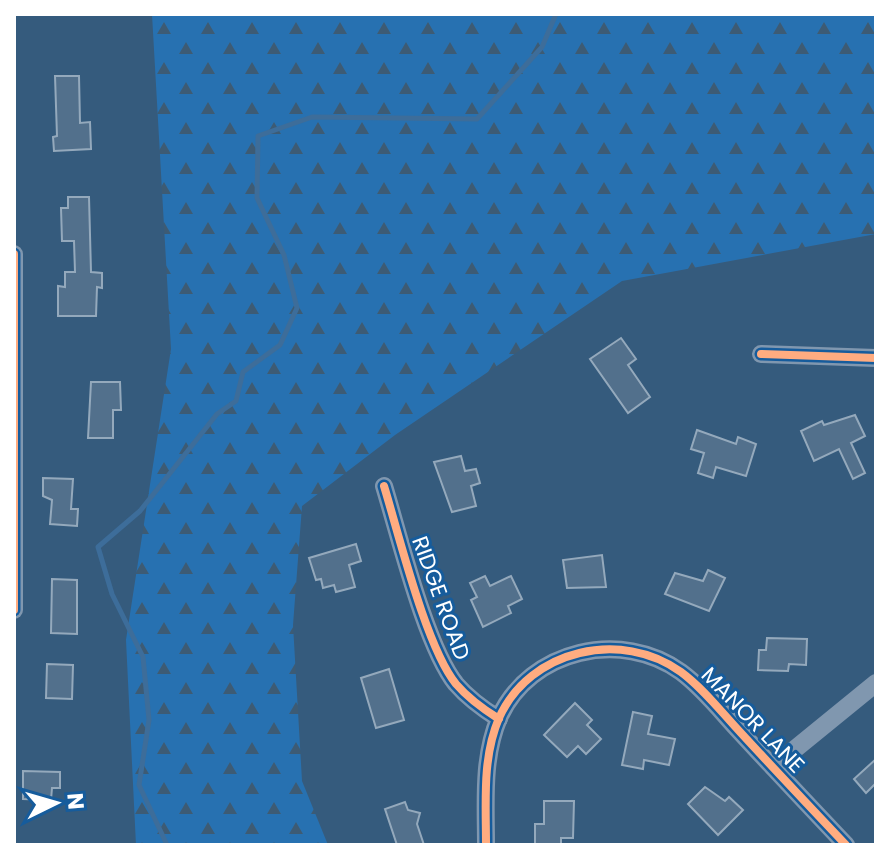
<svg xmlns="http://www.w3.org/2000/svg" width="890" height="859" viewBox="0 0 890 859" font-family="Poppins,sans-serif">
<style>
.forest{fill:url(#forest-firs)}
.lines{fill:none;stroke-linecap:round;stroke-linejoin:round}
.stream{stroke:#3d6d9a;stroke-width:5}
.building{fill:#52708c;stroke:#94a9bc;stroke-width:2}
.street{stroke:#8097af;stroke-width:18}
.cycleway-casing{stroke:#165c9c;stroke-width:13}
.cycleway{stroke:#ffac80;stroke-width:8}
.labels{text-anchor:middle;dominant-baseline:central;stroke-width:6;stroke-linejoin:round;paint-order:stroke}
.street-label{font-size:22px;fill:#fff;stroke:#165c9c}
</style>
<defs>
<pattern id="forest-firs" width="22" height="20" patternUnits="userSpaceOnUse" patternTransform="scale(2)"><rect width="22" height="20" fill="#2771b1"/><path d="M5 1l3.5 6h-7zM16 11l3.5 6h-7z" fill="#3d5b74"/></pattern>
</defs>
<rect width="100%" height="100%" fill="#355b7d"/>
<!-- forest -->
<polygon class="forest" points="152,14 876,14 876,234 622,281 395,435 302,506 293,625 302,781 328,845 136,845 126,640 171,349"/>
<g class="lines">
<!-- stream -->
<polyline class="stream" points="167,845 139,785 149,720 143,657 112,594 98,547 140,511 217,414 236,401 243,372 280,345 297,308 284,255 257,198 258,136 312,117 477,119 542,47 556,14"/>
</g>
<!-- building -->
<g class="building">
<polygon points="55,76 79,76 80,123 90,122 91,149 54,151 53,137 57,136"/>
<polygon points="68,197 89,197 91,272 102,273 102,288 97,287 96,316 58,316 58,286 65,287 65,272 75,272 74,241 62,241 61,208 68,208"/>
<polygon points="621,338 636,359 628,365 650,397 628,413 590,359"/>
<polygon points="91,382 120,382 121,410 113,410 113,438 88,438"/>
<polygon points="855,415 865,436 851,443 865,473 853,479 839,449 814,461 801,431 822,421 824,425"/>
<polygon points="697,430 736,444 738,437 756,444 746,476 716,467 713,478 698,473 704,453 691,449"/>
<polygon points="461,456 465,471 476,469 480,483 471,486 476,506 452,512 434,462"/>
<polygon points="43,478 73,479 71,509 78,509 77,526 50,524 52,500 43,496"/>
<polygon points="356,544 361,561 349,565 355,587 336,592 334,585 323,588 321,579 316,580 309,558"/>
<polygon points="602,555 606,587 567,588 563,560"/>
<polygon points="708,570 725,578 709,611 665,594 675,573 703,581"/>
<polygon points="485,576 490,586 511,576 522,599 508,606 511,613 483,627 471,600 477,597 470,583"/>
<polygon points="52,579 77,580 77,634 51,633"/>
<polygon points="767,638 807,639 806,665 789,664 788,671 758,670 759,650 766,650"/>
<polygon points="47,664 73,665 72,699 46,698"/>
<polygon points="389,669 404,720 376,728 361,678"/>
<polygon points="575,703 592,720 587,725 601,739 586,754 578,746 567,757 544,735"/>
<polygon points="633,712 652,716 648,734 675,739 669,765 644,760 643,769 622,765"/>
<polygon points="876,759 876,783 866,793 854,779"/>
<polygon points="23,771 60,772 60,788 52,788 51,800 23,799"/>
<polygon points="705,787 725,801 729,797 743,810 718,835 688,804"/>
<polygon points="544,801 574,801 573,838 561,838 561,845 535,845 535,824 544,824"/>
<polygon points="405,802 408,810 420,813 417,824 424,845 397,845 385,809"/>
</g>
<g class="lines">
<!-- street -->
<g class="street">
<polyline points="14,254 14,610"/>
<polyline points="761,354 876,358"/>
<path d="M384,486C399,535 426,647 456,684C468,698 483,709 499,719"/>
<polyline points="773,767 876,683"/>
<path d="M486,845C486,803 482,758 499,718C530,649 622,629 681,672C704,689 722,713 741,733C776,771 811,808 846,845"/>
</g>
<defs>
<g id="cycleway">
<polyline points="14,254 14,610"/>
<polyline points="761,354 876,358"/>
<path d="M384,486C399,535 426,647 456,684C468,698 483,709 499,719"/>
<path d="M486,845C486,803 482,758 499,718C530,649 622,629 681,672C704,689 722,713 741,733C776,771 811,808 846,845"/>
</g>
</defs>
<!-- cycleway casing -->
<use href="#cycleway" class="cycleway-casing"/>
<!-- cycleway -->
<use href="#cycleway" class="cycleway"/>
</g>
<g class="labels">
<!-- street labels -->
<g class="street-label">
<text transform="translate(441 598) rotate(70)">RIDGE ROAD</text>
<text transform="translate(753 720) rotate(46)">MANOR LANE</text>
</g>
</g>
<!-- border -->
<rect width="890" height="859" fill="none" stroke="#ffffff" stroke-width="32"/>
<!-- north arrow -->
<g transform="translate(56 803) rotate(85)" stroke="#165c9c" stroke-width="6" paint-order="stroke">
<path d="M0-6L14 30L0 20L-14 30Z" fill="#ffffff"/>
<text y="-12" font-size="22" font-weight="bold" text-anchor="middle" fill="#ffffff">N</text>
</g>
</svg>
